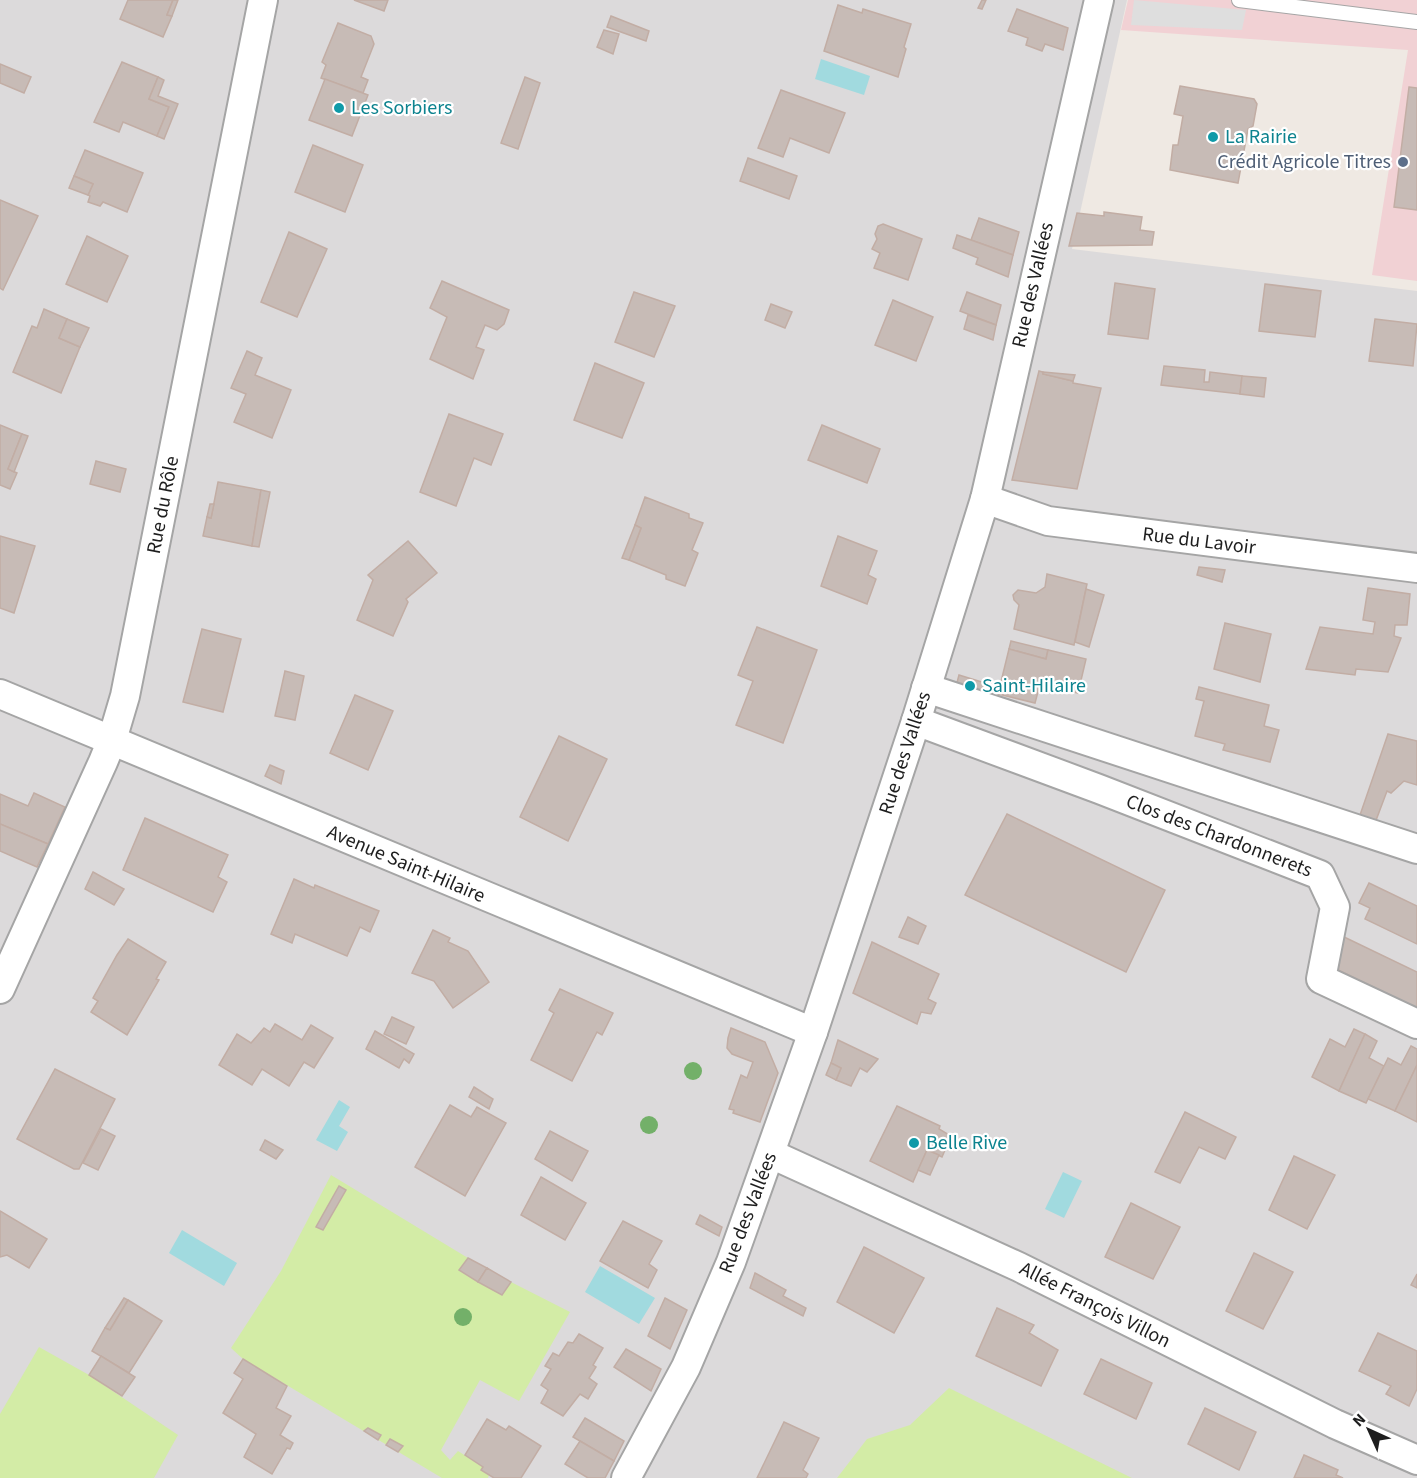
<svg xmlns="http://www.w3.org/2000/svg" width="1417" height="1478" viewBox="0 0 1417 1478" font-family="'Source Sans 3',sans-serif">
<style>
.residential{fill:#dcdadb}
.commercial{fill:#f1d1d4}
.grass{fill:#d3eca6}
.parking{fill:#dedede}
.water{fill:#a1dadf}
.building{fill:#c7bbb6;stroke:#c2ada4;stroke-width:1.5}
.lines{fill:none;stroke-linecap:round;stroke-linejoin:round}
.lane-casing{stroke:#a5a5a5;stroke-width:16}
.street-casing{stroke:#a5a5a5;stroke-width:32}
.lane{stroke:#fff;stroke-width:14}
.street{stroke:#fff;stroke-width:28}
.tree{fill:#73b069}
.culture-dot{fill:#0f9aa8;stroke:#fff;stroke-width:2}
.service-dot{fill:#5c6f8a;stroke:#fff;stroke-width:2}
.labels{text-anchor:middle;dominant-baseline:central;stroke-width:4.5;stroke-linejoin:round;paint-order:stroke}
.culture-label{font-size:20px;fill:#0d838f;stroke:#fff;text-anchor:start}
.service-label{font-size:20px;fill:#4e5e75;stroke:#fff;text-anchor:end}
.street-label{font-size:20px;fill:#1e1e1e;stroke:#fff}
</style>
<rect width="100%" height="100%" fill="#efe9e3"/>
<!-- residential -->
<polygon class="residential" points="0,0 1127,0 1072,249 1417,291 1417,1478 0,1478"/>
<!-- commercial -->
<polygon class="commercial" points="1128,0 1417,0 1417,281 1372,275 1408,50 1121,30"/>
<!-- grass -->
<g class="grass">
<polygon points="331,1175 468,1258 459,1270 502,1295 511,1282 570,1312 519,1401 480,1380 441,1450 450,1460 458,1451 483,1467 481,1470 489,1475 488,1478 442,1478 243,1359 231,1348 281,1271"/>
<polygon points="39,1347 89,1375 178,1435 154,1478 0,1478 0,1414"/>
<polygon points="949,1388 1132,1478 837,1478 867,1439 910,1425"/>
</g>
<!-- parking -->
<polygon class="parking" points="1134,0 1246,10 1242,30 1131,25"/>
<!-- water -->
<g class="water">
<polygon points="821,59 870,76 864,95 815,79"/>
<polygon points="339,1100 350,1107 339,1126 348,1132 337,1151 316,1140"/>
<polygon points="1063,1172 1082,1181 1064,1218 1045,1209"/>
<polygon points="182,1230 237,1263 224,1286 169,1253"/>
<polygon points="600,1266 655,1298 639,1324 585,1292"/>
</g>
<!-- building -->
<g class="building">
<polygon points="128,0 173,0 167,15 172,16 163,37 120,19"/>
<polygon points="173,0 178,0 172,16 167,15"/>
<polygon points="354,0 388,0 384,11"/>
<polygon points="982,0 986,0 982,9 978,8"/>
<polygon points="838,5 862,13 863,9 911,24 904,47 906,49 898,77 824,51"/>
<polygon points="1017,9 1068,28 1063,50 1045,44 1042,51 1026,45 1028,38 1008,31"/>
<polygon points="611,16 649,31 646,41 607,27"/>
<polygon points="338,23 371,36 374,44 361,77 368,80 363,93 321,78 326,65 322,62"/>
<polygon points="604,30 619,34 613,54 597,47"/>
<polygon points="122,62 158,77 149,99 169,107 157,136 123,122 119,132 94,122"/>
<polygon points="0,64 31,77 24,93 0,83"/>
<polygon points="158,77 164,80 158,96 178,104 164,139 157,136 169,107 149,99"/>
<polygon points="525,77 540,83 518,149 501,143"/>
<polygon points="325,79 368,95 352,136 309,120"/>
<polygon points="1180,86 1254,99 1257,104 1253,126 1248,129 1238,183 1170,170 1173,145 1178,145 1183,116 1174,114"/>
<polygon points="1409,87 1417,88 1417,210 1394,207"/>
<polygon points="781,90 845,113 829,153 790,138 783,157 758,148"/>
<polygon points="313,145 363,165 345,212 295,192"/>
<polygon points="85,150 143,173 127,212 103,202 100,206 88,202 90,196 88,195 93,184 74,176"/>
<polygon points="748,158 797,176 789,199 740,181"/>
<polygon points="74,176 93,184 88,195 69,188"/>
<polygon points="0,200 38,216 3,290 0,288"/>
<polygon points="1104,212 1142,217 1140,230 1154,232 1152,245 1069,246 1077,213 1104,216"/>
<polygon points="979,218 1019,232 1013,255 971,240"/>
<polygon points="883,224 922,239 908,280 874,268 880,253 872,249 877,239 875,234 878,226"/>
<polygon points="289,232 327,249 297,317 261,302"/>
<polygon points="957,235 1013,255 1008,277 976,264 978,258 953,248"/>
<polygon points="87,236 128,256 107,302 66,284"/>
<polygon points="442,281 509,310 504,324 497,330 485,325 476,347 484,350 473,379 430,359 447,317 430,308"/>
<polygon points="1115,283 1155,289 1148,339 1108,334"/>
<polygon points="1265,284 1321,291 1315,337 1259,331"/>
<polygon points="634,292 675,306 654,357 615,342"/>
<polygon points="967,292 1001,305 996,325 960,311"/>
<polygon points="893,300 933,317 916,361 875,345"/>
<polygon points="771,304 792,312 785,328 765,320"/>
<polygon points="44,309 67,319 59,338 80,347 61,393 13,372 32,326 37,328"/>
<polygon points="968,315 996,325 993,340 964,329"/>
<polygon points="67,319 89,328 80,347 59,338"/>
<polygon points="1375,319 1417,324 1413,366 1369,361"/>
<polygon points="247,351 262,358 255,375 291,390 272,438 234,422 246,394 231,388"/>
<polygon points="595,363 644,383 622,438 574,420"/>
<polygon points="1164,366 1205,370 1204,382 1209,382 1210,372 1242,376 1240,394 1161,385"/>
<polygon points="1039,371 1043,372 1043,374 1073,381 1073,383 1101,388 1077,489 1012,480"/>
<polygon points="1043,372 1075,375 1073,381 1043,374"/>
<polygon points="1242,376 1266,378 1264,397 1240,394"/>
<polygon points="449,414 503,434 491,465 474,458 456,506 420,492"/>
<polygon points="0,425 22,434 8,469 17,473 10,489 0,485"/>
<polygon points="822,425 880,449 867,483 808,460"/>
<polygon points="22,434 28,436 14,472 8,469"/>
<polygon points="96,461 126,469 120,492 90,484"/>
<polygon points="218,482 261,490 252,546 203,536 207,517 211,518"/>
<polygon points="261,490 270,492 259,547 252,546"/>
<polygon points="645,497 689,514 689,518 703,523 692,550 698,553 685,586 666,579 666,575 629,560 641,528 635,525"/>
<polygon points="210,504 214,504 211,518 207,517"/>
<polygon points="635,525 641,528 629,560 622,558"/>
<polygon points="0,536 35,546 14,613 0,608"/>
<polygon points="838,536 877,551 868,575 876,579 867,604 821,586"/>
<polygon points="408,541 437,573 406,599 408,602 393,636 357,620 373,580 368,575"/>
<polygon points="1199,567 1225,570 1222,582 1197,575"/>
<polygon points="1047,574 1087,584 1074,645 1014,629 1019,605 1014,600 1013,595 1018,590 1036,593 1045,587"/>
<polygon points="1368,588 1410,594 1407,625 1395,625 1394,636 1401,638 1388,672 1356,669 1355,675 1306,669 1320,627 1373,634 1375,622 1363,620"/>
<polygon points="1086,589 1104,595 1089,647 1075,642"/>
<polygon points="1225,623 1271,634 1260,682 1214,669"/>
<polygon points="757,627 817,650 783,743 736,725 753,681 738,675"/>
<polygon points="202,629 241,639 223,712 183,702"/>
<polygon points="1011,641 1048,650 1046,659 1009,649"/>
<polygon points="1009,649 1046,659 1048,650 1086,659 1078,693 1040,684 1035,703 998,694"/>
<polygon points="285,671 304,676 295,720 275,716"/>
<polygon points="959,675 985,683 980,698 955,690"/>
<polygon points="1199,687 1269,705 1264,726 1279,730 1270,762 1223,750 1225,744 1195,736 1204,701 1196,699"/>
<polygon points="355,695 393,711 368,770 330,753"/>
<polygon points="1388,734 1417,741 1417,785 1404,781 1391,793 1387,791 1375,823 1359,818"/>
<polygon points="559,736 607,759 568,841 520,817"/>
<polygon points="270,765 284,771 281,784 265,776"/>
<polygon points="34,793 65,807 48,844 0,824 0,794 28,806"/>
<polygon points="1007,814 1165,890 1126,972 965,895"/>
<polygon points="145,818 228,855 218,877 227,882 213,912 123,870"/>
<polygon points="0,824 48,844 37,867 0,851"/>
<polygon points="93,872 124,889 114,905 85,889"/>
<polygon points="294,879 314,888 315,885 379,911 370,932 360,927 347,956 295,934 292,943 271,934"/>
<polygon points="1369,883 1417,906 1417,944 1365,919 1370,908 1359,903"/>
<polygon points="908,917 926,926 918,944 899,937"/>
<polygon points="433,930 450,938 448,942 468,951 489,982 453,1008 434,981 412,973"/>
<polygon points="1342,936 1417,972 1417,1008 1328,965"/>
<polygon points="128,939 166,962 156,979 159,980 127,1035 91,1012 98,1001 93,998 117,955"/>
<polygon points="872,942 939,974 928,999 936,1003 931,1014 921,1012 917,1024 853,993"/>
<polygon points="560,989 613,1013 602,1035 597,1032 572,1081 531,1060 554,1013 549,1010"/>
<polygon points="392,1017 414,1027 406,1044 384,1034"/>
<polygon points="275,1024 302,1040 311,1025 333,1038 314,1068 304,1062 289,1086 262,1069 252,1085 219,1065 237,1034 251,1043 264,1028 270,1032"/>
<polygon points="731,1028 765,1042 778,1073 760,1122 733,1113 734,1110 729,1109 741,1075 747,1078 753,1062 732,1054 727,1048 728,1038"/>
<polygon points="1354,1029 1365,1034 1339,1091 1312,1077 1330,1039 1345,1047"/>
<polygon points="375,1031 414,1054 409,1063 404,1059 399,1068 366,1049"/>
<polygon points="1365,1034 1377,1041 1369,1058 1384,1066 1366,1103 1339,1091"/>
<polygon points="838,1040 878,1059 867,1072 860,1068 851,1086 836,1080 841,1068 831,1063"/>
<polygon points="1411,1046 1417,1049 1417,1065 1395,1111 1368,1099 1388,1058 1401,1065"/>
<polygon points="831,1063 841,1068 836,1080 826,1075"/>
<polygon points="1417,1065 1417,1122 1395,1111"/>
<polygon points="55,1069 115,1099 79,1169 74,1169 17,1139"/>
<polygon points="474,1087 493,1099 489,1109 469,1097"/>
<polygon points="450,1105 471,1117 477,1107 506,1123 465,1196 415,1167"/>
<polygon points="897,1106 940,1126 939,1129 951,1136 942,1157 927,1150 913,1182 870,1161"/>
<polygon points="1185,1112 1236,1137 1225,1159 1199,1147 1180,1183 1155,1172"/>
<polygon points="101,1129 115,1136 98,1170 83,1163"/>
<polygon points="550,1131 588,1151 572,1181 535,1159"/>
<polygon points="265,1140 283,1150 276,1159 260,1150"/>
<polygon points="927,1150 939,1155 930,1175 918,1170"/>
<polygon points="1294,1156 1335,1175 1307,1229 1269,1210"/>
<polygon points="541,1177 586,1203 565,1240 521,1215"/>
<polygon points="339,1186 346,1190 323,1230 316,1227"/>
<polygon points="1131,1203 1180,1227 1153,1279 1105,1257"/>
<polygon points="0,1211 47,1239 29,1268 7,1255 0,1257"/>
<polygon points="700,1215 722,1227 719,1236 696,1224"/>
<polygon points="623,1221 662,1241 649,1264 657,1270 648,1288 600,1261"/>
<polygon points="864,1247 924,1278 894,1333 837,1302"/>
<polygon points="1254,1253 1293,1272 1263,1329 1226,1311"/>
<polygon points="468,1258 487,1268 478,1282 459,1270"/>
<polygon points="487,1268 511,1282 502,1295 478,1282"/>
<polygon points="755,1273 786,1290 783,1296 806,1308 803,1316 750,1288"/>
<polygon points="1417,1274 1417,1288 1411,1285"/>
<polygon points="124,1298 128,1300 110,1330 105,1328"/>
<polygon points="665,1298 687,1310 670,1349 648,1336"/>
<polygon points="128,1300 162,1321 129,1373 92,1351 105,1328 110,1330"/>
<polygon points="997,1308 1034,1325 1029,1333 1058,1350 1041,1386 976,1356"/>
<polygon points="1378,1333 1417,1351 1417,1389 1409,1406 1386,1394 1391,1386 1359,1371"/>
<polygon points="579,1334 603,1348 593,1365 596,1367 589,1378 597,1384 588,1399 580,1394 563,1416 541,1403 548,1390 541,1385 551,1369 545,1366 553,1353 559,1356 568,1342 573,1343"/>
<polygon points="626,1349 661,1369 651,1391 614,1367"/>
<polygon points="101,1356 135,1377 122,1396 89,1375"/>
<polygon points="243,1359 287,1386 276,1408 291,1416 280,1435 293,1443 290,1449 287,1448 272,1474 244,1457 256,1434 223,1413 243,1379 234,1373"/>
<polygon points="1101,1359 1152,1383 1136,1419 1084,1394"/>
<polygon points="1205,1408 1256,1432 1239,1470 1188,1444"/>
<polygon points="585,1418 624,1441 614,1461 573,1437"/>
<polygon points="487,1419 506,1430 509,1426 541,1446 521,1478 494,1478 481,1470 483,1467 465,1455"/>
<polygon points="784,1422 819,1438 803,1470 808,1474 806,1478 757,1478"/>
<polygon points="368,1428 381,1435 378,1440 364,1431"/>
<polygon points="390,1439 403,1446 398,1452 386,1445"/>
<polygon points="580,1441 614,1461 605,1478 588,1478 565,1464"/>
<polygon points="1304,1455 1338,1470 1336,1475 1343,1478 1294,1478"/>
</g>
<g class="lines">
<defs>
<polyline id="lane" points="1239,0 1417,22"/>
<g id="street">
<polyline points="985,499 1048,521 1417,568"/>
<polyline points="926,688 1417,849"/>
<polyline points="0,694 813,1032"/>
<polyline points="916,721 1099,789 1320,875 1335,907 1321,979 1417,1024"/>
<polyline points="0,989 103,762 112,740 125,696 263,0"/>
<polyline points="771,1154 1019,1267 1335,1424 1417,1460"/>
<polyline points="626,1478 686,1367 731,1262 813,1032 916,721 985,499 1099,0"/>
</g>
</defs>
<!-- lane casing -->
<use href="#lane" class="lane-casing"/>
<!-- street casing -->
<use href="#street" class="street-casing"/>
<!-- lane -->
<use href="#lane" class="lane"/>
<!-- street -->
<use href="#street" class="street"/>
</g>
<!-- trees -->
<g class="tree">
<circle cx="693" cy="1071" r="9"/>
<circle cx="649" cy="1125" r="9"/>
<circle cx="463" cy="1317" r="9"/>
</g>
<!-- markers -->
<g class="culture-dot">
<circle cx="339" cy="108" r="6"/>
<circle cx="1213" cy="137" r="6"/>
<circle cx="970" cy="686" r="6"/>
<circle cx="914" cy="1143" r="6"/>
</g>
<circle class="service-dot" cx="1403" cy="162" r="6"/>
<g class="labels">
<!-- culture labels -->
<g class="culture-label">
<text x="351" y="108">Les Sorbiers</text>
<text x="1225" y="137">La Rairie</text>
<text x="982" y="686">Saint-Hilaire</text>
<text x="926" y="1143">Belle Rive</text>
</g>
<!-- service labels -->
<g class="service-label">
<text x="1391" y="162">Crédit Agricole Titres</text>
</g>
<!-- street labels -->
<g class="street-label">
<text transform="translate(1033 285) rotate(-77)">Rue des Vallées</text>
<text transform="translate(163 505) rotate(-79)">Rue du Rôle</text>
<text transform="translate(1199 541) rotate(7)">Rue du Lavoir</text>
<text transform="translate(905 753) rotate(-72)">Rue des Vallées</text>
<text transform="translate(1219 836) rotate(21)">Clos des Chardonnerets</text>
<text transform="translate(406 864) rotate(23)">Avenue Saint-Hilaire</text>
<text transform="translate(748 1213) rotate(-69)">Rue des Vallées</text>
<text transform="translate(1095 1305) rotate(27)">Allée François Villon</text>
</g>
</g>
<!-- north arrow -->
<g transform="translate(1369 1430) rotate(315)" stroke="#ffffff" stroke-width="4.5" paint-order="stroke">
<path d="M0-4.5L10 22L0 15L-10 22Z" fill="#1e1e1e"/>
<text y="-9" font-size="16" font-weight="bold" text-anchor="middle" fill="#1e1e1e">N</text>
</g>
</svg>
